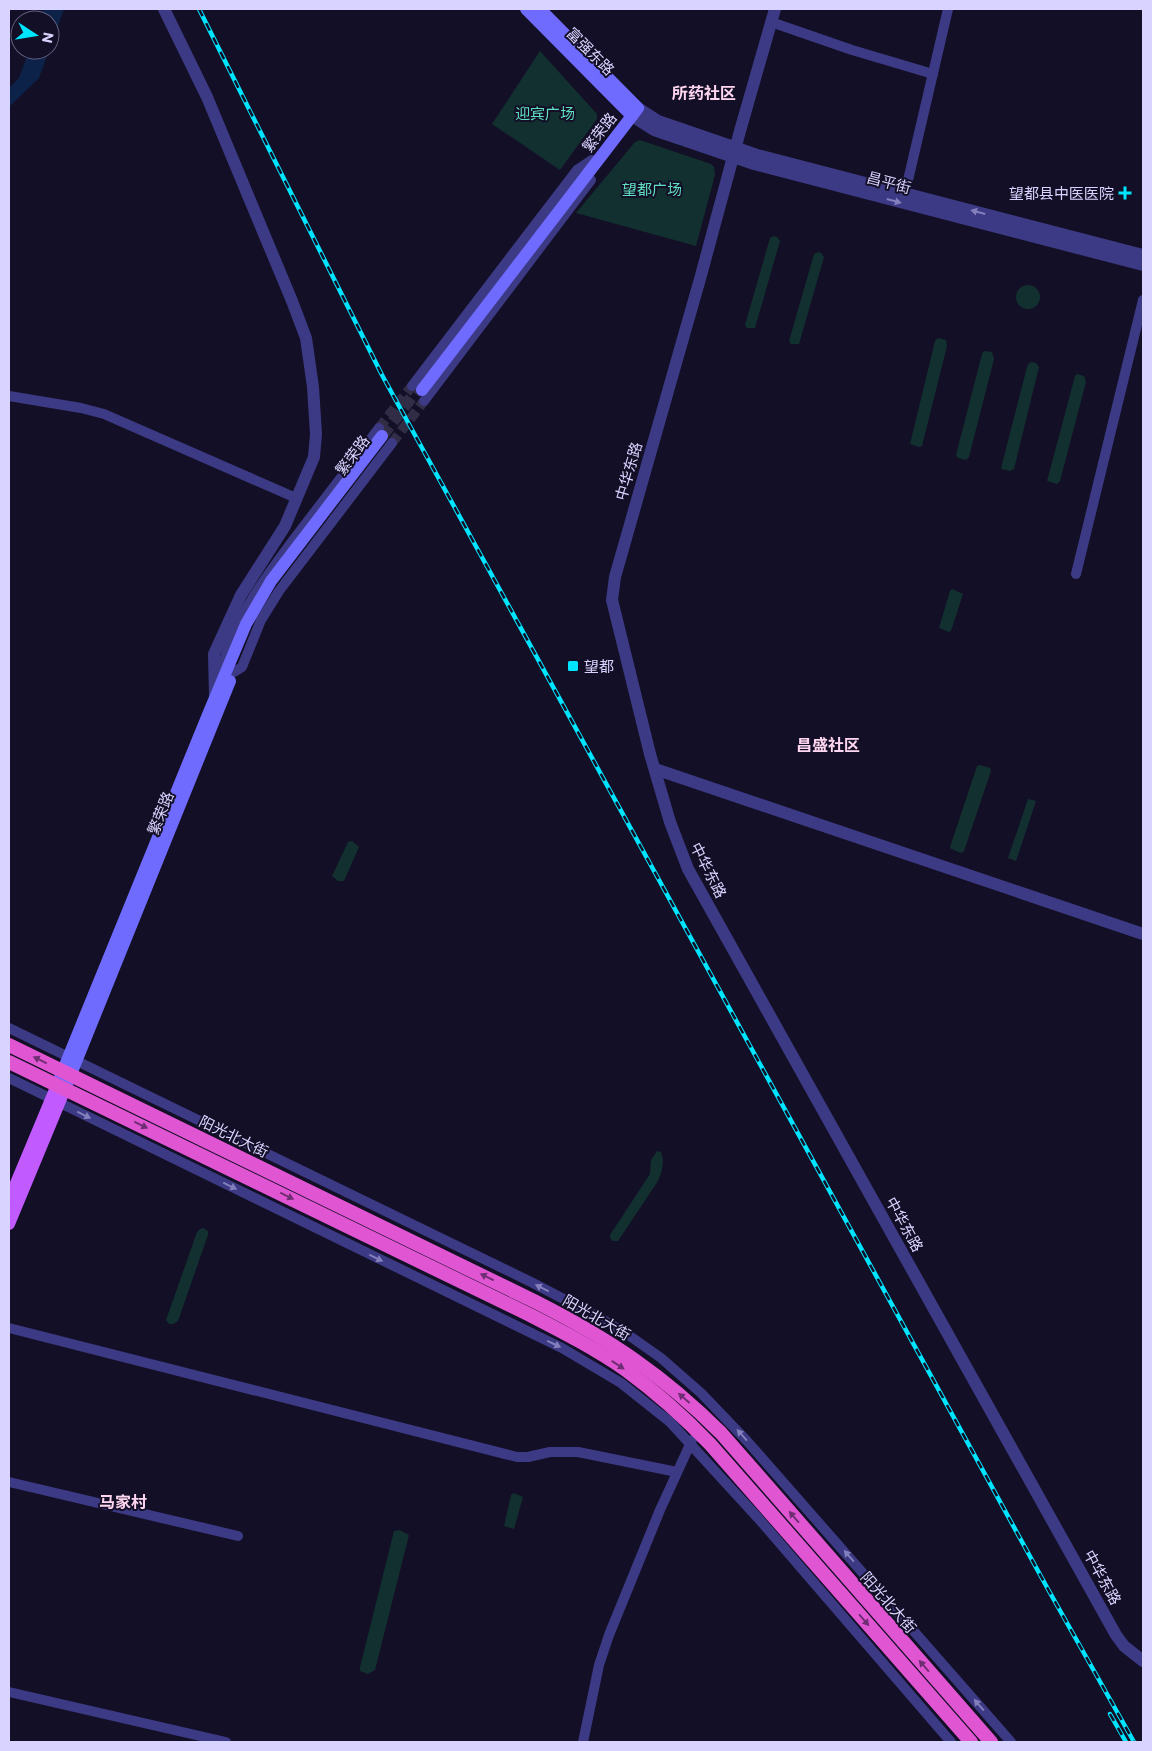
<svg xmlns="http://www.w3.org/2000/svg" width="1152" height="1751" viewBox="0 0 1152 1751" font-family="Commissioner,'Noto Sans SC',sans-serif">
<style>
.green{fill:#12302f}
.water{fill:#0c2248}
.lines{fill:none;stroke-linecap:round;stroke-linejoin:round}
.minor-tunnel{stroke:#312d47;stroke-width:10;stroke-dasharray:10 5;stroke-linecap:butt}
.secondary-tunnel{stroke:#312d47;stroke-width:12;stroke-dasharray:12 6;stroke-linecap:butt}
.minor{stroke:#3d3a85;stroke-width:10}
.tertiary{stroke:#3d3a85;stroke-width:12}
.secondary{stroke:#6f6bff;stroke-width:12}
.primary{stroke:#c25bff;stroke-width:12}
.trunk{stroke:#e055d1;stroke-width:14}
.rail-casing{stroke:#00e5ff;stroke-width:4.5}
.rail{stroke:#130f26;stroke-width:2.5;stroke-dasharray:8;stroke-linecap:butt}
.oneway{fill:#837fbc}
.oneway2{fill:#6f2e73}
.poi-dot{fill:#00e5ff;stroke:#130f26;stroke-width:2}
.labels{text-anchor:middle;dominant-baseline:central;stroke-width:4;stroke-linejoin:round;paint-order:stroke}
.street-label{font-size:15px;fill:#d9d4ff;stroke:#130f26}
.park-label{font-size:15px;fill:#5fe0c0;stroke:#130f26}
.poi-label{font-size:15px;fill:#d9d4ff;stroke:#130f26;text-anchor:end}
.neighbourhood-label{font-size:16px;font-weight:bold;fill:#ffd6f0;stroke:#130f26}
</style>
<rect width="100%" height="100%" fill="#130f26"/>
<!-- green -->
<g class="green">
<polygon points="540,51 597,114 597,119 560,170 492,124"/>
<polygon points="640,140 711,164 714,167 715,175 696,246 576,213 635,142"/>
<polygon points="774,236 777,237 780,241 755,328 747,328 745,325 770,238"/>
<polygon points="818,252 821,253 824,257 799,344 791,344 789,341 814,254"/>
<circle cx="1028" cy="297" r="12"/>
<polygon points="938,338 946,340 947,346 922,446 919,447 910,444 935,341"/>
<polygon points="984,351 992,352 994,359 969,457 966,460 958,458 956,455 982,354"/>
<polygon points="1032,362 1036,363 1039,367 1014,469 1010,471 1002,469 1001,468 1027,367 1029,363"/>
<polygon points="1077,374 1084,376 1086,382 1060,481 1057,484 1047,481 1075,376"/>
<polygon points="952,589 963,594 951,631 949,632 939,628 950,591"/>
<polygon points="980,765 990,768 991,771 964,851 961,853 951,849 950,847 977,766"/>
<polygon points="1028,799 1036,801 1016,861 1008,858"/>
<polygon points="352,841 359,847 344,881 338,881 332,876 348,842"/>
<path d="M657,1151L661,1152C665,1161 662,1172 658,1181L618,1241H613L610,1238V1235L650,1174L651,1160Z"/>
<polygon points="203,1228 208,1231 208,1235 178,1321 173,1324 169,1324 166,1320 197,1232 200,1229"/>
<polygon points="514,1493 523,1497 514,1529 504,1526 511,1495"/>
<polygon points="399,1530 409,1535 375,1670 368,1674 360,1671 360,1667 394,1531"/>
</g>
<!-- water -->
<polygon class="water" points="43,9 64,9 39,78 9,107 9,88 19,78 29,50 50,50 50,20 40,20"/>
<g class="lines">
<!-- minor-tunnel -->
<g class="minor-tunnel">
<polyline points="379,428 412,386"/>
<polyline points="392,443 424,401"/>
</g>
<!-- secondary-tunnel -->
<polyline class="secondary-tunnel" points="382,436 420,386"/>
<!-- minor -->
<g class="minor">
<polyline points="771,22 852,50 933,74"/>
<polyline points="905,193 948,9"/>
<polyline points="412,386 577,170 592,160"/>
<polyline points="9,396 81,408 104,414 296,498"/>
<polyline points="424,401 591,180"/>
<polyline points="1076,574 1143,300"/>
<polyline points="234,672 242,667 261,620 279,591 392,443"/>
<path d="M220,676C233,617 271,569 307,522C331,491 355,459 379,428"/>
<polyline points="9,1028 531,1282 600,1318 627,1334 661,1358 701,1393 747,1441 1011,1742"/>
<polyline points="9,1078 562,1348 621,1383 670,1422 758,1518 951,1742"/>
<polyline points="9,1328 517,1457 528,1457 550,1452 578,1452 677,1472"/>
<polyline points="9,1482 238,1536"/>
<polyline points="9,1692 226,1742"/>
<polyline points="583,1742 599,1665 609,1635 660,1510 692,1440"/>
</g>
<!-- tertiary -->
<g class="tertiary">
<polyline points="164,9 207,97 292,301 306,338 313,387 316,434 314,457 285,526 241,595 214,654 215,696"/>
<polyline points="775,9 740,131 700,279 615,577 612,600 650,754 670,822 688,869 1116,1635 1124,1646 1143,1661"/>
<polyline points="638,108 658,121 757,155 1143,255"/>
<polyline points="632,116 654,130 754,164 1143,265"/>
<polyline points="655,769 1143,934"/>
</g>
<!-- secondary -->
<g class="secondary">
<polyline points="526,9 632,116"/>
<polyline points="422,390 638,108 540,9"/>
<polyline points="59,1080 207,717 246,624 271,581 382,436"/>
<polyline points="65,1089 230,681"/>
</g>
<!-- primary -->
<g class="primary">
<polyline points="9,1200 57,1085"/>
<polyline points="9,1224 65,1089"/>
</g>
<!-- trunk -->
<g class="trunk">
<path d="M9,1045L536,1302C609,1339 663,1375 721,1433L991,1742"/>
<path d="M9,1062L530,1315C563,1332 596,1349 626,1370C656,1392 684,1417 710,1444L971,1742"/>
</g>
<defs>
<g id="rail">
<polyline points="199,9 382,375 1049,1591 1134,1742"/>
<polyline points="1110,1714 1126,1742"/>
</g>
</defs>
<!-- rail casing -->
<use href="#rail" class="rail-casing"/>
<!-- rail -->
<use href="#rail" class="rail"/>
</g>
<!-- one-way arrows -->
<defs><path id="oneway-solid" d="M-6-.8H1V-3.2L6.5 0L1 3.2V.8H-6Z" transform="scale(1.25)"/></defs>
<g class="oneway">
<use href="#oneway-solid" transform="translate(894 201) rotate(15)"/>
<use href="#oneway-solid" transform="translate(978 212) rotate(-165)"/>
<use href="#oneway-solid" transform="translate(84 1115) rotate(26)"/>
<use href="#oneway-solid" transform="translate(230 1186) rotate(26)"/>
<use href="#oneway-solid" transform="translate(376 1258) rotate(26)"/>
<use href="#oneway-solid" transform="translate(542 1288) rotate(-153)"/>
<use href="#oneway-solid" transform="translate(554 1344) rotate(25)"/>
<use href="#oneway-solid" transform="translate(742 1435) rotate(-132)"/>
<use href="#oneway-solid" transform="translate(849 1556) rotate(-131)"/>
<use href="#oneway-solid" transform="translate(979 1705) rotate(-131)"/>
</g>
<g class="oneway2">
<use href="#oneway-solid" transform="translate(40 1060) rotate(-154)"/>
<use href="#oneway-solid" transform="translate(141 1125) rotate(26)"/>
<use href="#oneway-solid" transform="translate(287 1196) rotate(26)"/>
<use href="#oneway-solid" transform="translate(487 1277) rotate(-154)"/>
<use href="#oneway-solid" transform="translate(618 1365) rotate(33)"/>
<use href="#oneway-solid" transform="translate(684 1398) rotate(-139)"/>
<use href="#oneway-solid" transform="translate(794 1517) rotate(-131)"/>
<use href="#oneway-solid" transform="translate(864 1620) rotate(49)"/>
<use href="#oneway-solid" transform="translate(924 1666) rotate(-131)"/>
</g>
<!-- markers -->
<g class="poi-dot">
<path d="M1122.5 185.5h5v5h5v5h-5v5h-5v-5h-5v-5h5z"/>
<rect x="567" y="660" width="12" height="12" rx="2.5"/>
</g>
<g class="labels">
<!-- street labels -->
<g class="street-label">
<text transform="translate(591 51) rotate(45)">富强东路</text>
<text transform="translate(599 132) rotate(-52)">繁荣路</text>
<text transform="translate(889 182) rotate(15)">昌平街</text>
<text transform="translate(352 455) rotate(-53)">繁荣路</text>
<text transform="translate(628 471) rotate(-74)">中华东路</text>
<text transform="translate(160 813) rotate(-68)">繁荣路</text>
<text transform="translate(709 870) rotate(63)">中华东路</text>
<text transform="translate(234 1136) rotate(26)">阳光北大街</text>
<text transform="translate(905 1224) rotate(61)">中华东路</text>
<text transform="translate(597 1317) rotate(30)">阳光北大街</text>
<text transform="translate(1103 1577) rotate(61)">中华东路</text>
<text transform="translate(889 1602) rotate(49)">阳光北大街</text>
</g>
<!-- park labels -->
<g class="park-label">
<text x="545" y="113">迎宾广场</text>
<text x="652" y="189">望都广场</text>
</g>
<!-- poi labels -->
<g class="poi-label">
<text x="1114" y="193">望都县中医医院</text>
<text x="584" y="666" text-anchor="start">望都</text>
</g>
<!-- neighbourhood labels -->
<g class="neighbourhood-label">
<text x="704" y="92">所药社区</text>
<text x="828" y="744">昌盛社区</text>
<text x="123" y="1501">马家村</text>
</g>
</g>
<!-- border -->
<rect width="1152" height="1751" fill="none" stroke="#d9d4ff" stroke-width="20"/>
<!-- north arrow -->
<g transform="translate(35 35) rotate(102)"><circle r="24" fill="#130f26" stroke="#625e7d"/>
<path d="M0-4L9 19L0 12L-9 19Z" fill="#00e5ff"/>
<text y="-8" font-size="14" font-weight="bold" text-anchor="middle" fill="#d9d4ff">N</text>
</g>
</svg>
